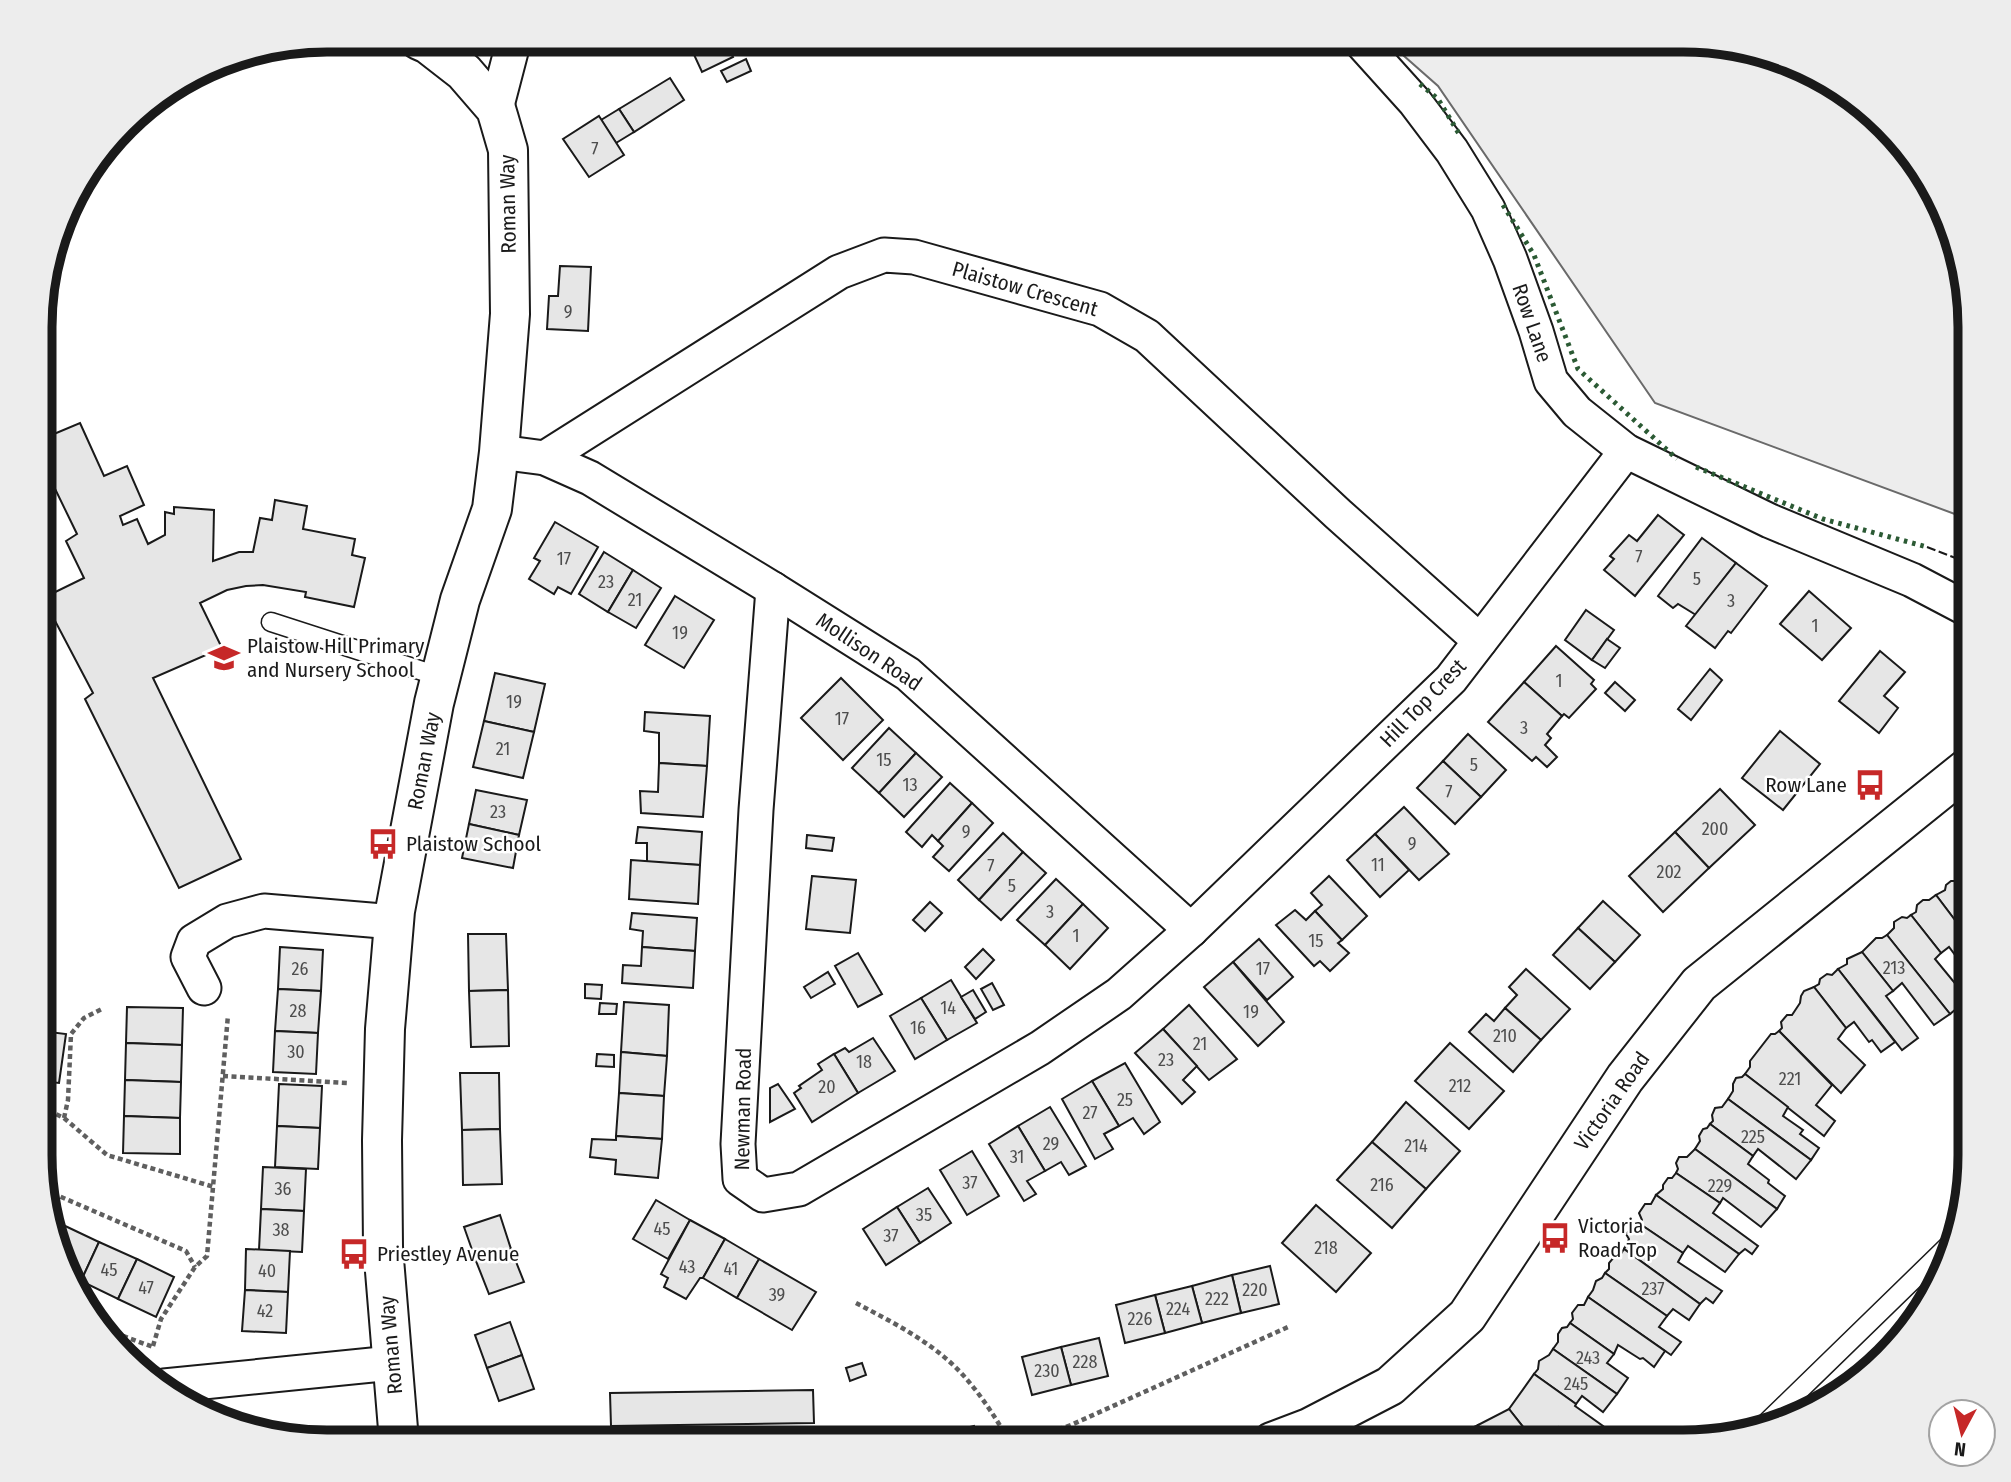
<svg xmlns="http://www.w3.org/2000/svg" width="2011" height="1482" viewBox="0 0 2011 1482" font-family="'Fira Sans Condensed',sans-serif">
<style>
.built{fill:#ededed;stroke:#6a6a6a;stroke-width:2}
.building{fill:#e6e6e6;stroke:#1a1a1a;stroke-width:2}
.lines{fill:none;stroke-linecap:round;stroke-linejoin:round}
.lane-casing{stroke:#1a1a1a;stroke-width:21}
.street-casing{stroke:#1a1a1a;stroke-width:37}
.secondary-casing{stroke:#1a1a1a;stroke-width:42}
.path{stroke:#5f5f5f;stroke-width:4.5;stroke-dasharray:5 3.5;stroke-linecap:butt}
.lane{stroke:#fff;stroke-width:18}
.street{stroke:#fff;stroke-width:33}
.secondary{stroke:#fff;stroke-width:38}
.hedge{stroke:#2b5a34;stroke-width:5;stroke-dasharray:3.5 5;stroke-linecap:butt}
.fence{stroke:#1a1a1a;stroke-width:2;stroke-dasharray:9 3.5;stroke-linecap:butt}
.labels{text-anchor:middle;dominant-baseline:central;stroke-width:5;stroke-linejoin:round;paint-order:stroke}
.number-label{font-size:18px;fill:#4d4d4d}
.street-label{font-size:21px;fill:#1a1a1a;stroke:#fff}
.poi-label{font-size:21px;fill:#1a1a1a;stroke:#fff;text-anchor:start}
.rim{fill:none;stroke:#1a1a1a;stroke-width:9}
</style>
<rect width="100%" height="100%" fill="#fff"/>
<!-- built -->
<polygon class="built" points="1387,41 1707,42 1793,62 1872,111 1941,201 1971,327 1971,520 1655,403 1438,86"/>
<!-- building -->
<g class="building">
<polygon points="703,40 725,40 733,57 702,72 690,46"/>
<polygon points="746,59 751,71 727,82 721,71"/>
<polygon points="670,78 684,100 634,132 619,109"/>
<polygon points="619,109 634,132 616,143 601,120"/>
<polygon points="599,116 624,155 589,177 563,139"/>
<polygon points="560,266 591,267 588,331 547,329 549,296 558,296"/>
<polygon points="80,423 104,476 127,466 144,505 120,516 123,525 137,519 148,544 165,535 165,512 174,514 174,507 214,510 213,561 239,552 253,552 260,518 272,520 275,500 307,506 303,529 355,539 352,555 365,558 354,607 305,597 306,592 263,585 246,586 227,590 200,603 222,648 153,678 241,859 179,888 85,699 93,693 43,598 84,578 66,541 77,534 42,462 42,439"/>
<polygon points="1658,515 1684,535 1635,596 1604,570 1614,559 1610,556 1629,535 1637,541"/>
<polygon points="555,522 598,547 571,594 558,587 554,594 529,579 540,561 534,558"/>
<polygon points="1702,538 1736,563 1696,615 1678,604 1673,608 1658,596"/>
<polygon points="604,552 633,570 608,612 579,594"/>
<polygon points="1736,563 1767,586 1731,633 1728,631 1715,648 1686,626"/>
<polygon points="633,570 661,588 636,628 608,612"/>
<polygon points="1809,591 1851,628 1822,660 1780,624"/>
<polygon points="675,596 714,620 684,668 645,645"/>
<polygon points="1586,610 1614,630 1592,660 1565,640"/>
<polygon points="1607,639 1620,648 1605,668 1592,660"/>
<polygon points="1556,646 1594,680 1591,684 1596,689 1569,718 1564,714 1562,716 1524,682"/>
<polygon points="1880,651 1905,672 1884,696 1898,708 1879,733 1839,701"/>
<polygon points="1710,669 1722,680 1691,720 1678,709"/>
<polygon points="495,673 545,684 534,732 484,721"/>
<polygon points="841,678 883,720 843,760 801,718"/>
<polygon points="1524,682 1562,716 1547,734 1551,738 1545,745 1557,757 1547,767 1536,757 1532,761 1488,722"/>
<polygon points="1615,682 1635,700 1625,711 1605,693"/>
<polygon points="645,712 710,716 707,766 659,763 659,733 644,731"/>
<polygon points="484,721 534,732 523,778 473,767"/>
<polygon points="889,728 916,753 879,793 852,768"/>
<polygon points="1780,731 1820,764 1783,810 1742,778"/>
<polygon points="1468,734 1506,770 1481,797 1443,761"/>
<polygon points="916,753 942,777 904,817 879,793"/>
<polygon points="1443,761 1481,797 1455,824 1417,788"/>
<polygon points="659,763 707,766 703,817 641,813 640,791 658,792"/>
<polygon points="950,783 972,803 938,841 932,835 922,847 906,832"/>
<polygon points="1720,789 1755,825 1709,868 1675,832"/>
<polygon points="476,790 527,800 519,835 469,824"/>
<polygon points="972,803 993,823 949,871 933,857 943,846 938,841"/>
<polygon points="1404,807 1449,854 1419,880 1375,834"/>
<polygon points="469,824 519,835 513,868 462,858"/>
<polygon points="638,827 702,832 700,865 647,862 647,843 636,843"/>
<polygon points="1675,832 1709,868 1663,912 1629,876"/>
<polygon points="1003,833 1023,852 979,900 958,880"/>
<polygon points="1375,834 1409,870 1380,897 1347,860"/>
<polygon points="807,835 834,838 832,851 806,848"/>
<polygon points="1023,852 1046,873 1001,920 979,900"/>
<polygon points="631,860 700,865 698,904 629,899"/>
<polygon points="1970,866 1970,891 1960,878 1965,874 1967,868"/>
<polygon points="812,876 856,880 850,933 806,929"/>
<polygon points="1329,876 1367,916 1342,940 1315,911 1322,905 1311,893"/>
<polygon points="1960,878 1970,891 1970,940 1936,895 1945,890 1946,885 1951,881 1957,881"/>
<polygon points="1056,879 1083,904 1045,945 1017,920"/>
<polygon points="1936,895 1970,940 1970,975 1949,947 1941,953 1911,915 1916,912 1917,905 1923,900 1929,900"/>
<polygon points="1603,901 1640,935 1615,962 1578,928"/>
<polygon points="930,902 942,913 925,931 913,920"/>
<polygon points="1083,904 1108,928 1070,969 1045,945"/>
<polygon points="1295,910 1306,920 1315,911 1342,940 1338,943 1349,953 1330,971 1320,961 1314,966 1276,925"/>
<polygon points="632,913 697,918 695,951 642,947 643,931 630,929"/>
<polygon points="1911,915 1941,953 1935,959 1968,999 1950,1014 1887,935 1894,928 1894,922 1902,917 1907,918"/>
<polygon points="1578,928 1615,962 1590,989 1553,955"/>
<polygon points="468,934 506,934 508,990 469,991"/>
<polygon points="1887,935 1950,1014 1934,1025 1902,983 1893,991 1862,952 1876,938 1882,938"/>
<polygon points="1259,939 1293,977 1267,1000 1233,962"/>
<polygon points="280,947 323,950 321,991 278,989"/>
<polygon points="642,947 695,951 693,988 622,983 623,965 641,966"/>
<polygon points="983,949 994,960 976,979 965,967"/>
<polygon points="1862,952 1893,991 1886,996 1918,1038 1902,1050 1838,969 1847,964 1847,959"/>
<polygon points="858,953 882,994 858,1007 835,966"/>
<polygon points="1233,962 1284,1022 1258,1046 1204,987"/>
<polygon points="1526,969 1570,1009 1541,1040 1505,1008 1517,995 1509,987"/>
<polygon points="1838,969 1895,1042 1881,1052 1872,1040 1869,1042 1854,1022 1846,1028 1814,987 1819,984 1820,979 1827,974 1832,975"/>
<polygon points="828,972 835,984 811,998 804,987"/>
<polygon points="951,980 977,1023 947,1040 921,998"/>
<polygon points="992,983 1004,1005 993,1010 981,989"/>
<polygon points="585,984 602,985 601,999 585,998"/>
<polygon points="1814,987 1846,1028 1838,1039 1865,1065 1841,1093 1779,1031 1782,1028 1781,1022 1787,1015 1792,1015 1800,1003 1801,996 1804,991"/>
<polygon points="278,989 321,991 318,1033 275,1031"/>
<polygon points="508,990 509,1046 471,1047 469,991"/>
<polygon points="973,990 986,1012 975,1019 961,997"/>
<polygon points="921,998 947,1040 915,1059 890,1016"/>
<polygon points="624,1002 669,1005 667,1056 621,1052"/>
<polygon points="600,1003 617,1004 616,1014 599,1014"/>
<polygon points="1189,1005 1237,1059 1209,1080 1163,1029"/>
<polygon points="127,1007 183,1008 182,1045 126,1043"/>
<polygon points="1505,1008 1541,1040 1513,1072 1469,1032 1486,1014 1494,1021"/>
<polygon points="1163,1029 1197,1066 1183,1080 1195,1092 1182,1104 1135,1053"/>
<polygon points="41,1031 66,1034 59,1083 41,1081"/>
<polygon points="275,1031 318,1033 316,1074 273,1072"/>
<polygon points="1779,1031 1832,1085 1816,1105 1835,1121 1824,1136 1745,1074 1750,1067 1750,1061 1771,1034 1775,1034"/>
<polygon points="873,1038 895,1071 858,1093 834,1054 845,1048 849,1052"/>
<polygon points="126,1043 182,1045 181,1082 125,1080"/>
<polygon points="1450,1043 1504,1091 1469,1129 1415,1081"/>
<polygon points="621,1052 667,1056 664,1096 619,1093"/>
<polygon points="597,1054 614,1055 614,1067 596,1066"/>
<polygon points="834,1054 858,1093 812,1122 794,1093 801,1088 799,1086 822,1070 818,1064"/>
<polygon points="1125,1063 1160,1122 1144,1134 1133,1118 1119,1126 1092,1081"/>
<polygon points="460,1073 499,1073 500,1129 462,1130"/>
<polygon points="1745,1074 1788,1107 1783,1116 1803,1130 1800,1134 1819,1148 1811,1160 1728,1099 1733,1091 1733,1084 1736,1078 1742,1077"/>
<polygon points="125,1080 181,1082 180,1118 124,1116"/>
<polygon points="1092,1081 1119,1126 1104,1134 1113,1149 1095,1159 1062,1099"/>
<polygon points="279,1084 322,1086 320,1128 277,1126"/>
<polygon points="778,1084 795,1109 770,1122 770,1088"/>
<polygon points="619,1093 664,1096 662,1139 616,1136"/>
<polygon points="1728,1099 1811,1160 1796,1179 1758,1149 1753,1156 1710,1124 1713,1121 1712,1115 1715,1108 1722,1107"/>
<polygon points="1406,1102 1460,1151 1426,1189 1372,1142"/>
<polygon points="1050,1107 1086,1166 1069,1175 1061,1162 1045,1171 1018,1126"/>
<polygon points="124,1116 180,1118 180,1154 123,1153"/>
<polygon points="1710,1124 1753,1156 1748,1164 1769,1180 1768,1183 1785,1196 1777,1209 1695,1149 1700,1141 1699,1136 1703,1129 1707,1128"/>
<polygon points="277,1126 320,1128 318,1169 275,1167"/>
<polygon points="1018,1126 1045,1171 1027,1181 1036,1194 1024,1201 989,1144"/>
<polygon points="500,1129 502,1184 463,1185 462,1130"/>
<polygon points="616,1136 662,1139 658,1178 615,1174 616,1160 590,1157 592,1139 616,1140"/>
<polygon points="1372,1142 1426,1189 1392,1228 1337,1180"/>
<polygon points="1695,1149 1777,1209 1761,1227 1723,1198 1720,1203 1676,1173 1678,1169 1676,1163 1679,1157 1687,1157"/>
<polygon points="972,1151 999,1196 967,1215 940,1170"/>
<polygon points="263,1167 306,1169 304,1211 261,1209"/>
<polygon points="1676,1173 1720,1203 1713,1213 1758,1246 1752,1254 1745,1249 1739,1254 1656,1195 1663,1189 1663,1185 1668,1178 1672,1178"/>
<polygon points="928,1188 951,1223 920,1243 897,1207"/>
<polygon points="1656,1195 1739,1254 1725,1272 1688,1246 1683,1253 1640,1224 1642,1220 1639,1213 1645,1204 1651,1204"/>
<polygon points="656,1200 690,1220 668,1259 633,1239"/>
<polygon points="1316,1205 1371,1253 1336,1292 1282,1243"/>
<polygon points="897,1207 920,1243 886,1265 863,1229"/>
<polygon points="261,1209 304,1211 302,1252 259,1250"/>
<polygon points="500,1215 511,1249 476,1261 464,1227"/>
<polygon points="690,1220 725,1239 703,1278 700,1278 686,1299 664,1287 668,1278 661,1274"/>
<polygon points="61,1224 99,1242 81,1281 68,1276 57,1233"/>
<polygon points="1640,1224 1683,1253 1678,1262 1722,1291 1713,1303 1706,1298 1700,1304 1624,1249 1629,1239 1626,1234 1633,1227 1639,1227"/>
<polygon points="725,1239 759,1259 737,1298 703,1278"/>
<polygon points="99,1242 137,1259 118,1299 81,1281"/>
<polygon points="246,1249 290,1251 288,1292 245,1290"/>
<polygon points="511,1249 524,1282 489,1294 476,1261"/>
<polygon points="1624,1249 1700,1304 1689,1320 1673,1309 1667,1316 1605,1273 1609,1269 1609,1263 1614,1257 1619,1257"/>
<polygon points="137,1259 174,1277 156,1317 118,1299"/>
<polygon points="759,1259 816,1292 792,1330 737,1298"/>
<polygon points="1270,1266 1279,1304 1241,1313 1232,1275"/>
<polygon points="1605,1273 1667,1316 1659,1327 1681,1342 1671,1355 1588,1297 1593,1290 1596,1281 1602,1278"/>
<polygon points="1232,1275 1241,1313 1202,1323 1192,1286"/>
<polygon points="1192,1286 1202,1323 1165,1333 1155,1295"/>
<polygon points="245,1290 288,1292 286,1333 242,1331"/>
<polygon points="1155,1295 1165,1333 1125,1343 1116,1305"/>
<polygon points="1588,1297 1665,1351 1654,1367 1643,1358 1640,1359 1618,1345 1614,1354 1570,1323 1573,1319 1572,1313 1578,1305 1584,1305"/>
<polygon points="510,1322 522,1355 487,1368 475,1335"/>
<polygon points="1570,1323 1614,1354 1607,1363 1628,1378 1617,1394 1553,1349 1558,1342 1558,1334 1562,1328 1567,1327"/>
<polygon points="1099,1338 1108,1376 1071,1385 1061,1347"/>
<polygon points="1061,1347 1071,1385 1032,1395 1022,1357"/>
<polygon points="1553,1349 1617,1394 1603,1412 1582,1396 1576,1404 1534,1374 1538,1369 1539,1361 1549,1355"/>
<polygon points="522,1355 534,1389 499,1401 487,1368"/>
<polygon points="862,1363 866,1375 850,1381 846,1368"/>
<polygon points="1534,1374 1576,1404 1575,1406 1603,1426 1591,1442 1579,1442 1559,1427 1556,1430 1570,1442 1535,1442 1509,1409"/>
<polygon points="813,1390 814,1423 611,1426 610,1393"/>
<polygon points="1509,1409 1535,1442 1486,1442 1478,1425"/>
<polygon points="1478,1425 1486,1442 1454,1442 1452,1437"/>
<polygon points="974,1426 978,1441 961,1441 958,1430"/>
<polygon points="516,1428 522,1441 483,1441"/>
<polygon points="1606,1429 1624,1442 1597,1442"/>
<polygon points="955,1433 957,1441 918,1441 918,1440"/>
</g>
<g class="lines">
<defs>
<g id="lane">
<polyline points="271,622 441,677"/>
<polyline points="1767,1422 1954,1240"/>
</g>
<g id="street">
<polyline points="1360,41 1415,102 1452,151 1488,209 1510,259 1536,331 1551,381 1577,412 1626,451 1770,521 1912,580 1971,611"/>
<polyline points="496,109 514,40"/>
<polyline points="499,452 545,458 590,478 773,589 908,674 1191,930"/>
<polyline points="545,458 839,272 884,255 914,257 1100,309 1147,336 1338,514 1480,641"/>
<polyline points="773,589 756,810 738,1144 740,1179 763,1195 799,1189 1040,1048 1119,994 1191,930 1451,679 1626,451"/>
<polyline points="204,988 188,957 194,941 227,921 264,911 394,922"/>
<polyline points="164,1386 392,1363"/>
</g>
<g id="secondary">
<polyline points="399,1441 383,1247 382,1140 385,1029 395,911 434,703 460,600 492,509 499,452 510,314 508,150 499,119 496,109 464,72 428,44 419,40"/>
<polyline points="1272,1442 1309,1428 1390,1386 1467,1316 1625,1078 1699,984 1970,766"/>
</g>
</defs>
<!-- lane casing -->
<use href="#lane" class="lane-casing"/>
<!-- street casing -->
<use href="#street" class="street-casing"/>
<!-- secondary casing -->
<use href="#secondary" class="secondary-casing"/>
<!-- path -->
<g class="path">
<polyline points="1641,41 1669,49 1754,53"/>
<polyline points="223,1076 348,1083"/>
<polyline points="41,1107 64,1118 107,1155 214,1187"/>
<polyline points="64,1118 68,1100 71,1034 84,1018 102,1009"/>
<polyline points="45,1190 186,1251 195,1267"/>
<path d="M856,1303C894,1323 934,1343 963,1375C981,1395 996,1418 1009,1441"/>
<polyline points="107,1330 153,1347"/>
<polyline points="153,1346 161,1319 195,1267 207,1256 228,1015"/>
<polyline points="1026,1441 1071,1425 1288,1327"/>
</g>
<!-- lane -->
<use href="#lane" class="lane"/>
<!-- street -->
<use href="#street" class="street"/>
<!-- secondary -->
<use href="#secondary" class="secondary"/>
<!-- hedge -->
<g class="hedge">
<polyline points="1420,84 1438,99 1461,137"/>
<polyline points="1503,205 1534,255 1578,369 1677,459"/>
<polyline points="1696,467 1823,519 1927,547"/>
</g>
<!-- fence -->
<polyline class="fence" points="1927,547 1971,564"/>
</g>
<!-- icons -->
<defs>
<symbol id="school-bare" viewBox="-9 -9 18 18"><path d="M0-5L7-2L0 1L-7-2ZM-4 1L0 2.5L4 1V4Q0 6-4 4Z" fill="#c62828" stroke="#fff" stroke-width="2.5" paint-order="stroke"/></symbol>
<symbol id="bus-bare" viewBox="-9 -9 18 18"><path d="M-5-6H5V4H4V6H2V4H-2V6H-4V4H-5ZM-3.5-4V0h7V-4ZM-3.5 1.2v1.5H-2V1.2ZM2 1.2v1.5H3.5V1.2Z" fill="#c62828" stroke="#fff" stroke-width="2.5" paint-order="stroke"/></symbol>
</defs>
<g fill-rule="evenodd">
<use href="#school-bare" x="202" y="636" width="44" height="44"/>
<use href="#bus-bare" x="1848" y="763" width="44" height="44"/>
<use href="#bus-bare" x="361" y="822" width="44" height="44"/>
<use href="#bus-bare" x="1533" y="1216" width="44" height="44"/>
<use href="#bus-bare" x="332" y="1232" width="44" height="44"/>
</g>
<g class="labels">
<!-- number labels -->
<g class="number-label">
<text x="595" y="149">7</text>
<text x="568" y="312">9</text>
<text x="1639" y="557">7</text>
<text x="564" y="559">17</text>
<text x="1697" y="579">5</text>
<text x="606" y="582">23</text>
<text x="635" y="600">21</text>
<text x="1731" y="601">3</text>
<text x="1815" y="626">1</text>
<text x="680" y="633">19</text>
<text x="1559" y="681">1</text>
<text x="514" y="702">19</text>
<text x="842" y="719">17</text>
<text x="1524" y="728">3</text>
<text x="503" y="749">21</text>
<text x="884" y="760">15</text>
<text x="1474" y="765">5</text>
<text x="910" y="785">13</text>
<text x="1449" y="792">7</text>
<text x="498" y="812">23</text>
<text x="1715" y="829">200</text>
<text x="966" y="832">9</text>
<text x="1412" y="844">9</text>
<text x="1378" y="865">11</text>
<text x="991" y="866">7</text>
<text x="1669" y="872">202</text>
<text x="1012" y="886">5</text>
<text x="1050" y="912">3</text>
<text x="1076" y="936">1</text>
<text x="1316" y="941">15</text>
<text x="1894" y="968">213</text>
<text x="300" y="969">26</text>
<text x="1263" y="969">17</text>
<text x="948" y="1008">14</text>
<text x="298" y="1011">28</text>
<text x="1251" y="1012">19</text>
<text x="918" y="1028">16</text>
<text x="1505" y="1036">210</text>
<text x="1200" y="1044">21</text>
<text x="296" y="1052">30</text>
<text x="1166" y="1060">23</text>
<text x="864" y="1062">18</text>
<text x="1790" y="1079">221</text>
<text x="1460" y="1086">212</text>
<text x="827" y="1087">20</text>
<text x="1125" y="1100">25</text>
<text x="1090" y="1113">27</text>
<text x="1753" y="1137">225</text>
<text x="1051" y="1144">29</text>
<text x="1416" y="1146">214</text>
<text x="1017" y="1157">31</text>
<text x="970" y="1183">37</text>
<text x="1382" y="1185">216</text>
<text x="1720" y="1186">229</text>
<text x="283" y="1189">36</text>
<text x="924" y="1215">35</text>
<text x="662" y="1229">45</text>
<text x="281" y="1230">38</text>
<text x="891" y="1236">37</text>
<text x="1326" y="1248">218</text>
<text x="687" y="1267">43</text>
<text x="731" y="1269">41</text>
<text x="109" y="1270">45</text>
<text x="267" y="1271">40</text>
<text x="146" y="1288">47</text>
<text x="1653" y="1289">237</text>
<text x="1255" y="1290">220</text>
<text x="777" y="1295">39</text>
<text x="1217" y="1299">222</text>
<text x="1178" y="1309">224</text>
<text x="265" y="1311">42</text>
<text x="1140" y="1319">226</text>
<text x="1588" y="1358">243</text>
<text x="1085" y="1362">228</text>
<text x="1047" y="1371">230</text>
<text x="1576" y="1384">245</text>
</g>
<!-- street labels -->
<g class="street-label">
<text transform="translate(508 204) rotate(-91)">Roman Way</text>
<text transform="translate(1025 289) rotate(16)">Plaistow Crescent</text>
<text transform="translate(1532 323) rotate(71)">Row Lane</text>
<text transform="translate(869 652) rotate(34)">Mollison Road</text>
<text transform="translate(1423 703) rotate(-46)">Hill Top Crest</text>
<text transform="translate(424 761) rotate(-79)">Roman Way</text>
<text transform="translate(1612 1101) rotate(-55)">Victoria Road</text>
<text transform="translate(743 1109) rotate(-89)">Newman Road</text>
<text transform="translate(391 1345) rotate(-95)">Roman Way</text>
</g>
<!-- poi labels -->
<g class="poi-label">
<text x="247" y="646">Plaistow Hill Primary<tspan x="247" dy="24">and Nursery School</tspan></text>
<text x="1847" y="785" text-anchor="end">Row Lane</text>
<text x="406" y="844">Plaistow School</text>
<text x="1578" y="1226">Victoria<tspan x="1578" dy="24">Road Top</tspan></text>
<text x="377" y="1254">Priestley Avenue</text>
</g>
</g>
<!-- crop -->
<path d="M0 0H2011V1482H0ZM327 52H1683A275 275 0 0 1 1958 327V1155A275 275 0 0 1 1683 1430H327A275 275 0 0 1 52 1155V327A275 275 0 0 1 327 52Z" fill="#ededed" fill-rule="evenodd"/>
<path class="rim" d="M327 52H1683A275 275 0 0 1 1958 327V1155A275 275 0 0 1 1683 1430H327A275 275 0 0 1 52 1155V327A275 275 0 0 1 327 52Z"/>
<!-- north arrow -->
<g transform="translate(1962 1433) rotate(187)"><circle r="33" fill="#ffffff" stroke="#a3a3a3" stroke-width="2"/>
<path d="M0-5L12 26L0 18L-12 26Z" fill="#c62828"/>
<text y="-10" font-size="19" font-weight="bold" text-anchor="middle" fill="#1a1a1a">N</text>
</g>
</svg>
